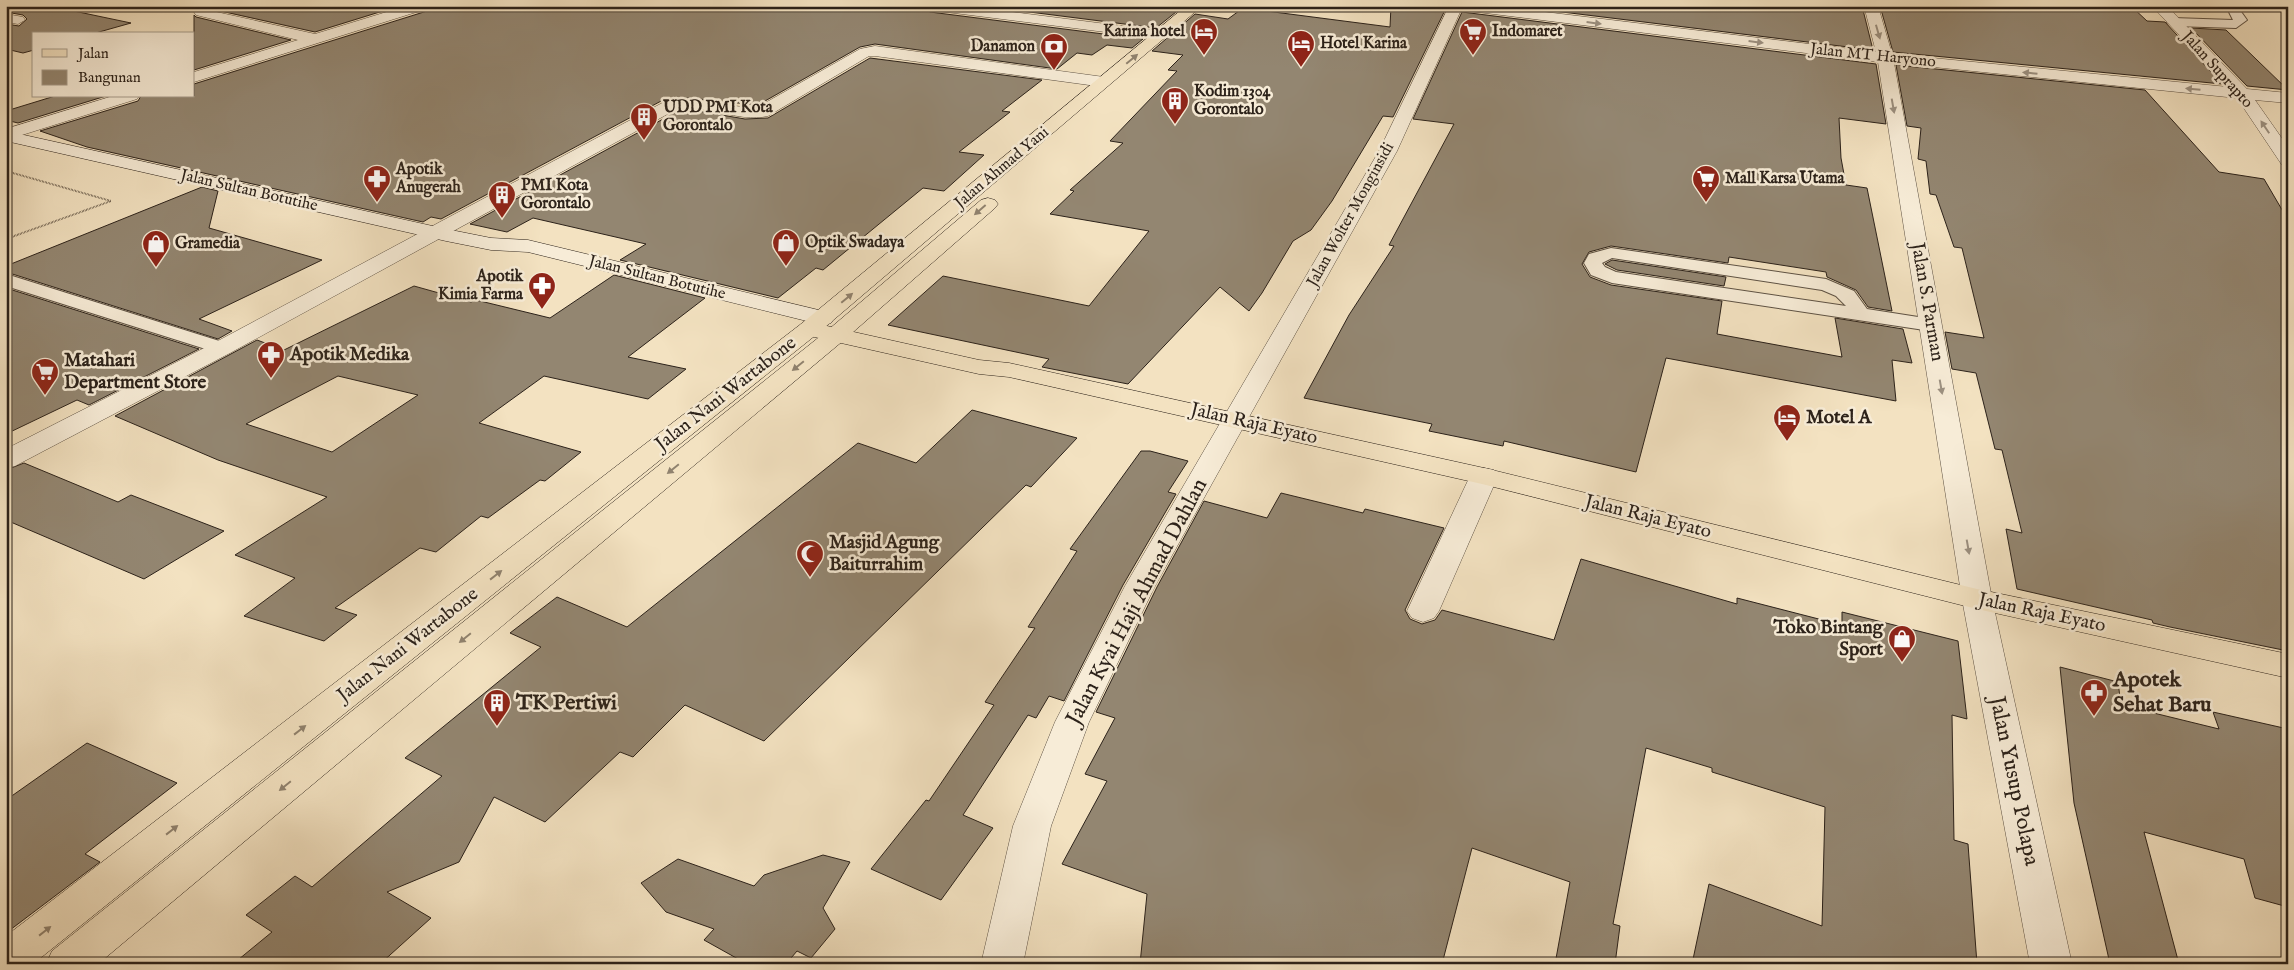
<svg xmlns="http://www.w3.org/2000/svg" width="2294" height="970" viewBox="0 0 2294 970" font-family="'IM FELL English',serif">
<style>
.building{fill:#938671;stroke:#2c221a;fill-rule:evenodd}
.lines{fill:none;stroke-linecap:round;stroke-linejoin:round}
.lane-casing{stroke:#5e5244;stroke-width:2}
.street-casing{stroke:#5e5244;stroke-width:1}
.secondary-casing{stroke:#2c221a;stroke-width:1}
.primary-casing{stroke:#2c221a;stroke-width:1}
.highway-casing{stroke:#2c221a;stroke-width:1}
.path{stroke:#2c221a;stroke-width:2;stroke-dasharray:0.5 1;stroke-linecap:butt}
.lane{fill:#f7ecd7;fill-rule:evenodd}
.street{fill:#f7ecd7;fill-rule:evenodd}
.secondary{fill:#f7ecd7;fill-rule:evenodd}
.primary{fill:#f3e2c1;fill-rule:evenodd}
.highway{fill:#f3e2c1;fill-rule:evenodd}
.oneway{fill:#9c9182}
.oneway2{fill:#90826e}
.labels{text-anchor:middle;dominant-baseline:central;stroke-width:5;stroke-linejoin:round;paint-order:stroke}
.far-poi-label{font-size:16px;font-weight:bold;fill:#2c221a;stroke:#f7ecd7;text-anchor:start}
.far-street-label{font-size:16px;fill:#2c221a;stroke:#f7ecd7}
.street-label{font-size:19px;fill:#2c221a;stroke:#f7ecd7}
.poi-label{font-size:19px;font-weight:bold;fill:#2c221a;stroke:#f7ecd7;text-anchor:start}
.near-street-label{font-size:22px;fill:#2c221a;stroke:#f7ecd7}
.near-poi-label{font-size:22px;font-weight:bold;fill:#2c221a;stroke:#f7ecd7;text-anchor:start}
</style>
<rect width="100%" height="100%" fill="#f3e2c1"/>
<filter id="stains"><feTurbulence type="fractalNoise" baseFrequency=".004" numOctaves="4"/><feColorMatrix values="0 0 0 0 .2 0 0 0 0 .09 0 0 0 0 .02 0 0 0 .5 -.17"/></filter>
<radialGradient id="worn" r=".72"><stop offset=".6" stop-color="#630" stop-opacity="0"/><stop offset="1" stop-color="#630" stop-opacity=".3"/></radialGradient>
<!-- building -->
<g class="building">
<polygon points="6,6 50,6 131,23 92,34 34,34 34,50 23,53 6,49 6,24 19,26 27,19 23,15 6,12"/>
<polygon points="219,6 399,6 315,32 216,10"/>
<polygon points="430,6 921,6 930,12 1143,39 1132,48 1107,45 1092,55 1077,53 1057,69 875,44 860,47 758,105 689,98 663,100 441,219 431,217 423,222 87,147 40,131 138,101 141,96 194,96 194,84 427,11"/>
<polygon points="982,6 1133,6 1176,12 1156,28"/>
<polygon points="1391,6 1447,6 1393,117 1383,116 1332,201 1311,230 1293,241 1262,293 1249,311 1220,287 1128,384 1042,367 1049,359 888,325 943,276 1089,306 1149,231 1050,214 1074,191 1070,190 1123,143 1110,141 1177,71 1168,70 1183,55 1152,51 1195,14 1228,19 1243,8 1390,27"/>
<polygon points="1513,6 1862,6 1873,50"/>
<polygon points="1880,6 2131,6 2147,21 2165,22 2222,84 1893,52"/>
<polygon points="1462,12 1876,64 1886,124 1839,118 1841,158 1846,185 1867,188 1892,311 1868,307 1856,290 1827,277 1826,272 1729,257 1728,263 1611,246 1589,252 1582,264 1590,277 1611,285 1722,301 1717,334 1842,357 1835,318 1903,329 1912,363 1892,360 1896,401 1666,358 1636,472 1504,441 1503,446 1429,431 1432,424 1304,398 1349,315 1394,246 1389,245 1454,124 1413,119"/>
<polygon points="194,15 196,17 291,40 194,70"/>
<polygon points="2191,28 2226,30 2288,90 2247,86"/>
<polygon points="870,58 1042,80 1002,111 1010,112 959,152 984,155 944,191 923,188 823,270 816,268 778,298 620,260 646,244 533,218 507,232 470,224 676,112 698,111 745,119 768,118"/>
<polygon points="1896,65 2145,90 2219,172 2264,179 2288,220 2288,651 2170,627 2153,623 2152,620 2017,589 2006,529 2022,533 2002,450 1995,449 1976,373 1952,369 1945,332 1984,338 1962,248 1954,247 1936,195 1930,194 1926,161 1918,159 1921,128 1907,126"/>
<polygon points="55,96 106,96 18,123 6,120 6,111"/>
<polygon points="202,187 218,191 209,228 322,260 199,319 232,331 218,339 6,272 6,266"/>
<polygon points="1612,260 1726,277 1724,286 1617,270 1605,264"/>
<path d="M614,275L705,298L628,357L686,369L648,399L544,376L479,423L581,452L545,481L540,480L488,518L481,516L436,552L420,548L335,608L357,615L324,641L244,616L295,578L235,555L327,497L218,460L115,416L257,340L284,350L414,286L471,302L476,300L550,318ZM338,376L418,395L332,452L246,424Z"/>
<polygon points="6,288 199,349 89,405 77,400 6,434"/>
<polygon points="972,410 1077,438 1031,487 1026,485 764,741 685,705 633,757 620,752 545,822 494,797 459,862 387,892 431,918 380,964 233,964 272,932 246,915 295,876 312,887 442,776 405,758 541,647 510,633 557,597 627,627 858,443 916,463"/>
<polygon points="1141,451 1150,451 1188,461 1168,492 1176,494 1123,585 1064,701 1049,696 1036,718 1028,715 963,815 993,828 941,900 871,869 926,800 929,801 994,705 985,702 1035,628 1028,627 1077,551 1070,549"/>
<polygon points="24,463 118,502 131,495 224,531 144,579 6,520 6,470"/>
<polygon points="1281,493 1363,513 1365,509 1444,528 1405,610 1410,619 1422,624 1435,620 1442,610 1554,640 1581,559 1737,604 1737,598 1842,625 1842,612 1958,641 1967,719 1952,715 1954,840 1968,844 1977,964 1692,964 1709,884 1822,926 1825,807 1712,772 1712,768 1646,748 1613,924 1620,926 1615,964 1555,964 1570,882 1472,848 1442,964 1140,964 1147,894 1062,864 1107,781 1085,774 1115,718 1096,712 1157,587 1204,501 1267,518"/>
<polygon points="2060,667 2118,682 2121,705 2219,729 2213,712 2288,729 2288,907 2255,898 2244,859 2144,832 2179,964 2110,964 2074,803"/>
<polygon points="87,743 177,783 85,854 100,862 6,933 6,800"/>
<polygon points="823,855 850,862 823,908 835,929 811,958 797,951 786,964 747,964 704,940 714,929 666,912 641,883 678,859 754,886 764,875"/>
</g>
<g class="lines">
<defs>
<g id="lane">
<polygon points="2226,6 2237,6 2247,20 2236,28 2173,26 2167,22 2173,18 2233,20"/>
<path d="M1611,248L1826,279L1854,291L1867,309L1931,319L1938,321L1941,325L1938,329L1931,331L1612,283L1591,275L1584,263L1589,254ZM1612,258L1822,290L1836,296L1846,306L1616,272L1605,267L1602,263Z"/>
<polygon points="6,274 229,344 232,348 229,352 222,354 215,352 6,286"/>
</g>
<g id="street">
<polygon points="200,6 217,6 212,11 315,34 406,6 428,6 426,9 194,82 194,72 298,40 196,15 194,12"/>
<polygon points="923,6 965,6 1161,31 1168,35 1161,39 930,10"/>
<polygon points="1449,6 1495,6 1876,52 1864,6 1878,6 1892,54 2228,87 2152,6 2167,6 2247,89 2288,93 2288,103 2255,100 2288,147 2288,166 2282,165 2237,98 1894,63 1992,599 2072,964 2030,964 1962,599 1878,62 1461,10 1397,151 1155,586 1089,722 1051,826 1023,964 981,964 1013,826 1055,722 1125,586 1379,151"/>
<polygon points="6,14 23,17 25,20 18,24 6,22"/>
<path d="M875,46L1104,77L1112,82L1104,87L875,56H869L768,116C737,123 707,103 675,110L230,353L15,466L6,468V449L214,343L664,102C699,94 725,109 758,107L860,49Z"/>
<polygon points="113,96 139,96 137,99 6,140 6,129"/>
<polygon points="1484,468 1494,470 1498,476 1439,611 1434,618 1423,622 1412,618 1407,611 1470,476 1474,470"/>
</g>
<polygon id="secondary" points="6,131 446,229 491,238 528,240 831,313 834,318 831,323 823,325 528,252 491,250 446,241 6,141"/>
<polygon id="primary" points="809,322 979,360 1009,363 1484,468 1977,589 2288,654 2288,678 1977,609 1482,484 1009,377 979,374 801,334 797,329 801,324"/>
<g id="highway">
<polygon points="1186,6 1202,6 817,334 33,964 6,964 6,936 801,324"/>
<polygon points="988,198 995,200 998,204 995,208 844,340 98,964 46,964 52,951 828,330 981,200"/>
</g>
</defs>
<!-- lane casing -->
<use href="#lane" class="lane-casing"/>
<!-- street casing -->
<use href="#street" class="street-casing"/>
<!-- secondary casing -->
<use href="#secondary" class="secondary-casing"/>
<!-- primary casing -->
<use href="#primary" class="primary-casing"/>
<!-- highway casing -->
<use href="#highway" class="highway-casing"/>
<!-- path -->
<polyline class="path" points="6,171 111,201 6,239"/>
<!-- lane -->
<use href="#lane" class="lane"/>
<!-- street -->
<use href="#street" class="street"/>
<!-- secondary -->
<use href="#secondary" class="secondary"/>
<!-- primary -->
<use href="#primary" class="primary"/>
<!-- highway -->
<use href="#highway" class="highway"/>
</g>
<!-- one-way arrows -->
<defs><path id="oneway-solid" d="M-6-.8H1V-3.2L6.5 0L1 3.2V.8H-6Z" transform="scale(1.25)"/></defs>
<g class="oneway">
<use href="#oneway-solid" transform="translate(1594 23) rotate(7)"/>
<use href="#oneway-solid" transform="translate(1878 32) rotate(74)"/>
<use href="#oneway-solid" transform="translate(1756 42) rotate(7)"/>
<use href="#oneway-solid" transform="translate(2030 73) rotate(-174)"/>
<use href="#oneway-solid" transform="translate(2193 89) rotate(-175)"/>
<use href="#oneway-solid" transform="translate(1893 106) rotate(80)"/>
<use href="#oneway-solid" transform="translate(2265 127) rotate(-124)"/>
<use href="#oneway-solid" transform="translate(1941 387) rotate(80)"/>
<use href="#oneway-solid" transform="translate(1968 547) rotate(80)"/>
</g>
<g class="oneway2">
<use href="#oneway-solid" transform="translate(1132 59) rotate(-40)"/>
<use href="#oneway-solid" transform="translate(980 210) rotate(139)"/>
<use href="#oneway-solid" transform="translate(847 298) rotate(-40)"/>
<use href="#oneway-solid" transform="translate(798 366) rotate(141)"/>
<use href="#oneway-solid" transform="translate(673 469) rotate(141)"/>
<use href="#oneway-solid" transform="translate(496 575) rotate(-38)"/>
<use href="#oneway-solid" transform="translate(465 638) rotate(141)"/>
<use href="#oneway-solid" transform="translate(300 730) rotate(-38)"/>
<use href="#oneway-solid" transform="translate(285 786) rotate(141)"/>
<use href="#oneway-solid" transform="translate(172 830) rotate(-38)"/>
<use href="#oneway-solid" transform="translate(45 931) rotate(-38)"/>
</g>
<!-- icons -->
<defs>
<symbol id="hotel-pin" viewBox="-11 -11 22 30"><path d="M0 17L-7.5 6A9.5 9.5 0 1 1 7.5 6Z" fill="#8f2418" stroke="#f7ecd7"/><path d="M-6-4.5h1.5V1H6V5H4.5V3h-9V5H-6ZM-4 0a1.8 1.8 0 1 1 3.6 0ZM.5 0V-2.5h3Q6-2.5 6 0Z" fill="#fff"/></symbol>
<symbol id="supermarket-pin" viewBox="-11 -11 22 30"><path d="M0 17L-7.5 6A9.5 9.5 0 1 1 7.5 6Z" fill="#8f2418" stroke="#f7ecd7"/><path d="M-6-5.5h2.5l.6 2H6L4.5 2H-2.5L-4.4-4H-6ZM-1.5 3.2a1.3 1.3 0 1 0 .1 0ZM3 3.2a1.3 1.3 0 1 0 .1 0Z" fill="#fff"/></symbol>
<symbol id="bank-pin" viewBox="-11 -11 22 30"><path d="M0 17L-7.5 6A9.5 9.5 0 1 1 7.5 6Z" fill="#8f2418" stroke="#f7ecd7"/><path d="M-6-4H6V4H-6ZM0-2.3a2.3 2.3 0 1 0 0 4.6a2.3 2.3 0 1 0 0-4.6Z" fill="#fff"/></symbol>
<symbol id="building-pin" viewBox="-11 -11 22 30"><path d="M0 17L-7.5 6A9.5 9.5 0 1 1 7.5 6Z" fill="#8f2418" stroke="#f7ecd7"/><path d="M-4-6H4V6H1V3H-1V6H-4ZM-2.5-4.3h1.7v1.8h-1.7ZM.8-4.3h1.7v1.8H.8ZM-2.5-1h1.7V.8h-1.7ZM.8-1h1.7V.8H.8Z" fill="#fff"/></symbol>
<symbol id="pharmacy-pin" viewBox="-11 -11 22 30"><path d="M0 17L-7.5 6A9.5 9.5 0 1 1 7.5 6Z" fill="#8f2418" stroke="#f7ecd7"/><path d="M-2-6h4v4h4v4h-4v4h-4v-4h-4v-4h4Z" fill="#fff"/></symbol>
<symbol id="shop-pin" viewBox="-11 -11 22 30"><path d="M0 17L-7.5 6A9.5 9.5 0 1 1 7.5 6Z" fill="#8f2418" stroke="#f7ecd7"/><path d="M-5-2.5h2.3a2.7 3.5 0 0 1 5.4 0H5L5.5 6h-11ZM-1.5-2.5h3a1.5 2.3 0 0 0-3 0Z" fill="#fff"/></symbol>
<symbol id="mosque-pin" viewBox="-11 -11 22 30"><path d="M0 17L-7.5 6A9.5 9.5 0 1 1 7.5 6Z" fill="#8f2418" stroke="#f7ecd7"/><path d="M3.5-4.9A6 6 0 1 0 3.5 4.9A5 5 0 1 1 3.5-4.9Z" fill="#fff"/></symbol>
</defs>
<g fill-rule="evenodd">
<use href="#hotel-pin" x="1188" y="16" width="32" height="43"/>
<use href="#supermarket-pin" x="1457" y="16" width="32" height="43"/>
<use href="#hotel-pin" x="1285" y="28" width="32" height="43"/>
<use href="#bank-pin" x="1038" y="31" width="32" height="43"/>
<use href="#building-pin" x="1159" y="85" width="32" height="43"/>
<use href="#building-pin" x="628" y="101" width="32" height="43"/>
<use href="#pharmacy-pin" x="361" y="163" width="32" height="43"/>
<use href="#supermarket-pin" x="1690" y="163" width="32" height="43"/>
<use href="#building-pin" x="486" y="179" width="32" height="43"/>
<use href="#shop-pin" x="770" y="227" width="32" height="43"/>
<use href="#shop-pin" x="140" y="228" width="32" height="43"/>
<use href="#pharmacy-pin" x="526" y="270" width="32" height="43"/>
<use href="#pharmacy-pin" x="255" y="339" width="32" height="43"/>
<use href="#supermarket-pin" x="29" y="356" width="32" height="43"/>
<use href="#hotel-pin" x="1771" y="402" width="32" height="43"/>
<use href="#mosque-pin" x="794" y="538" width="32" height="43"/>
<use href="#shop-pin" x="1886" y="623" width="32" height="43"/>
<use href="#pharmacy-pin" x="2078" y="677" width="32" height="43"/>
<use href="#building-pin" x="481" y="687" width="32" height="43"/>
</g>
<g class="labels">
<!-- far-poi labels -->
<g class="far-poi-label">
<text x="1185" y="32" text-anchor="end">Karina hotel</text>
<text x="1492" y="32">Indomaret</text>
<text x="1320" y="44">Hotel Karina</text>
<text x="1035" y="47" text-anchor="end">Danamon</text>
<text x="1194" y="92">Kodim 1304<tspan x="1194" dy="18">Gorontalo</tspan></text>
<text x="663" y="108">UDD PMI Kota<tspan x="663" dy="18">Gorontalo</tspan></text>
<text x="396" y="170">Apotik<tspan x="396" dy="18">Anugerah</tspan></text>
<text x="1725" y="179">Mall Karsa Utama</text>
<text x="521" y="186">PMI Kota<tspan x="521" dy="18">Gorontalo</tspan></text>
<text x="805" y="243">Optik Swadaya</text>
<text x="175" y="244">Gramedia</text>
<text x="523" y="277" text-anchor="end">Apotik<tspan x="523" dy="18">Kimia Farma</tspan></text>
</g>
<!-- far-street labels -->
<g class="far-street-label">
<text transform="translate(1873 56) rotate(6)">Jalan MT Haryono</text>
<text transform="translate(2217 70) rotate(48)">Jalan Suprapto</text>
<text transform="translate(1002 168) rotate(-40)">Jalan Ahmad Yani</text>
<text transform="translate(249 191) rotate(13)">Jalan Sultan Botutihe</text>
<text transform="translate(1351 215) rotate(-61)">Jalan Wolter Monginsidi</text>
<text transform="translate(657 278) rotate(14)">Jalan Sultan Botutihe</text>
</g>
<!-- street labels -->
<g class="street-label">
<text transform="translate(1927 302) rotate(80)">Jalan S. Parman</text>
<text transform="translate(726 394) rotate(-38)">Jalan Nani Wartabone</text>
<text transform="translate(1254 424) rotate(13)">Jalan Raja Eyato</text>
<text transform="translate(1648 517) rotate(14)">Jalan Raja Eyato</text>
<text transform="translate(2042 613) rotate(12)">Jalan Raja Eyato</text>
<text transform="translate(408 645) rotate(-38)">Jalan Nani Wartabone</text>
</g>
<!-- poi labels -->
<g class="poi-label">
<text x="290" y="355">Apotik Medika</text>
<text x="64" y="361">Matahari<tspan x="64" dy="22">Department Store</tspan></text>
<text x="1806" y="418">Motel A</text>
<text x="829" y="543">Masjid Agung<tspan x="829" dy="22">Baiturrahim</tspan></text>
<text x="1883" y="628" text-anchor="end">Toko Bintang<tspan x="1883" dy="22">Sport</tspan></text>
</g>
<!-- near-street labels -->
<g class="near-street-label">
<text transform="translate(1137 602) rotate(-62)">Jalan Kyai Haji Ahmad Dahlan</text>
<text transform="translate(2014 781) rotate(78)">Jalan Yusup Polapa</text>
</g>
<!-- near-poi labels -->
<g class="near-poi-label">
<text x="2113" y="680">Apotek<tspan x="2113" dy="25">Sehat Baru</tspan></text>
<text x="516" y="703">TK Pertiwi</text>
</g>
</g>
<!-- margin -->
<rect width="2294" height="970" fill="none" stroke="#f3e2c1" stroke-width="25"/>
<rect x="8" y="8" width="2279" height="955" fill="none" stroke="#2c221a" stroke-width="2.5"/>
<rect x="12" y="12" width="2269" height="945" fill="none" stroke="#2c221a"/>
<!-- legend -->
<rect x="32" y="32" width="162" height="65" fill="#f7ecd7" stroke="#a69b8b"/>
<rect x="42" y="49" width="25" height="8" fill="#f3e2c1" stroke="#a69b8b"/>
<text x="78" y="58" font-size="15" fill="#2c221a">Jalan</text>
<rect x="42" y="70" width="25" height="15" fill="#938671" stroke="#a69b8b"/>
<text x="78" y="82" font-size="15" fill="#2c221a">Bangunan</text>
<rect width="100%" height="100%" filter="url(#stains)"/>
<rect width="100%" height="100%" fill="url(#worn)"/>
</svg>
